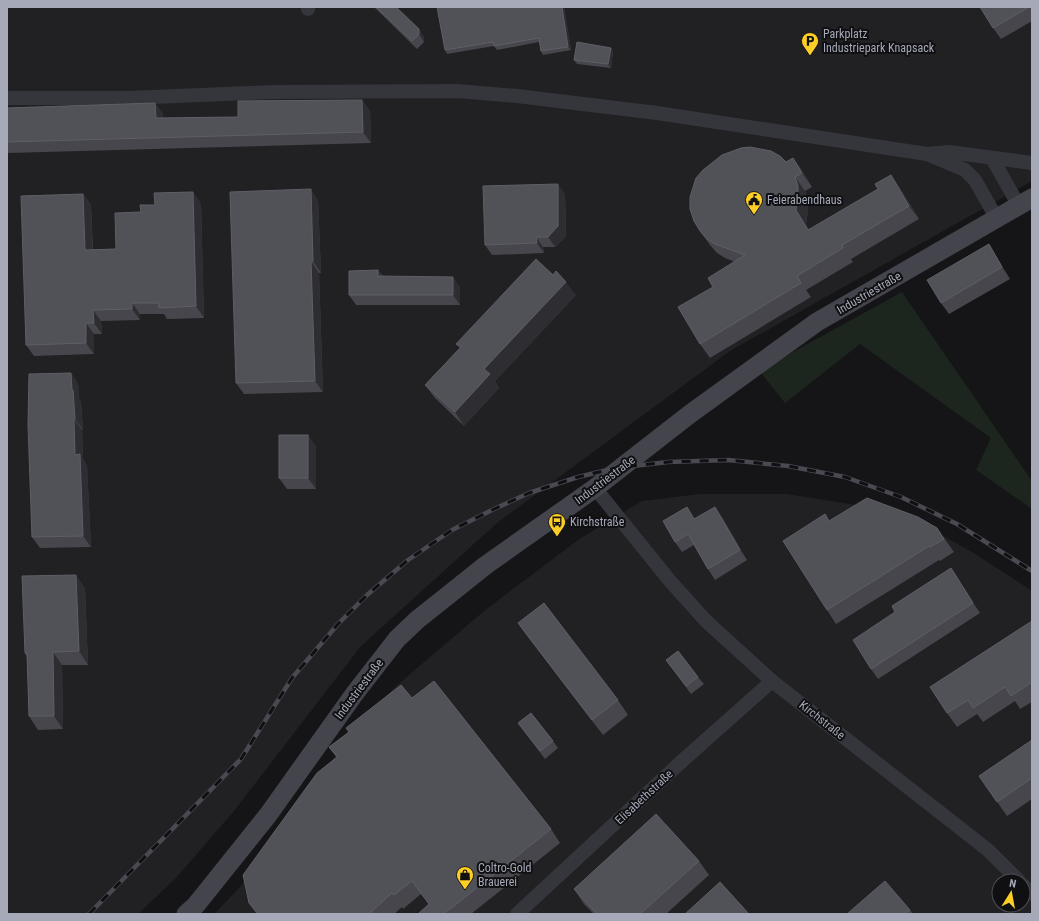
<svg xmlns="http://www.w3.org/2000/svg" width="1039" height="921" viewBox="0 0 1039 921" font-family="'Roboto Condensed',sans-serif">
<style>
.built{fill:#212124;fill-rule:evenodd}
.green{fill:#1c251e}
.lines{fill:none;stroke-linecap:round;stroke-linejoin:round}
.street{stroke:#35363c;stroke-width:14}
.secondary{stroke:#43444c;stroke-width:19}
.rail-casing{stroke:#484951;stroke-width:4.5}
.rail{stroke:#101012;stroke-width:3;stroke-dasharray:9;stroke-linecap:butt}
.wall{fill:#46464c}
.shaded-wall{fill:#2e2e32}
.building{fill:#515158;stroke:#5e5f67}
.labels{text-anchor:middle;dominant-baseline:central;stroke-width:4;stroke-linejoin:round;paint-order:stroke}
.poi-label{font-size:12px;fill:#a6a9b8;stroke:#101012;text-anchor:start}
.street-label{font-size:12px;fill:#a6a9b8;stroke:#101012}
</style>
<rect width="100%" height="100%" fill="#151517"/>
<!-- built -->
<g class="built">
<polygon points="7,7 1032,7 1032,181 730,351 497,523 361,646 234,811 176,878 138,914 7,914"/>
<path d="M700,494H787L875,508L945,537L974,553L1032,591V914H214L239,888L284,825L354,731L395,687L484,611L578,540L642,501ZM999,881H1023V905H999Z"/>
</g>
<!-- green -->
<polygon class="green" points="902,292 1032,481 1032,509 976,470 991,438 860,344 785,403 761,373 793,352"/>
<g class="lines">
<!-- street -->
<g class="street">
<polyline points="308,9 308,7"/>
<polyline points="7,98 128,98 274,92 457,91 517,96 657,113 927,154 949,152 1032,163"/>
<polyline points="927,154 965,170 975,180 997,219"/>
<polyline points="992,158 1019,206"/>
<polyline points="595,488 670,581 706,621 772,681 988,850 1019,881"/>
<polyline points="1023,885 1032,894"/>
<polyline points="517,914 681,762 772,681"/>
</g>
<!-- secondary -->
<polyline class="secondary" points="186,914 196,905 268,815 355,693 397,639 417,620 486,565 595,488 690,414 817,322 1032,198"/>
<defs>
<polyline id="rail" points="89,914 241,759 292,678 338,624 367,595 408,560 452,530 492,510 529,493 578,477 616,468 668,462 728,460 788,466 845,477 901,497 957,524 1032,571"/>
</defs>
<!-- rail casing -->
<use href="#rail" class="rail-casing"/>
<!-- rail -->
<use href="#rail" class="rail"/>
</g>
<!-- wall -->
<g class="wall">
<polygon points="374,7 396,7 424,37 424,42 417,49"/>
<polygon points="564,7 571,50 543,55 541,51 539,42 497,50 494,46 447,54 445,50"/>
<polygon points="980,7 1032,7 1032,21 1001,39 993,28"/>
<polygon points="611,48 613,52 611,68 577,64 574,60"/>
<polygon points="362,100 370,111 371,143 7,153 7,108 155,103 163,114 163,118 238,117"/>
<polygon points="793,158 803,172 812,187 805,191 808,200 808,210 806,224 809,230 878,189 891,175 900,188 919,219 851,259 853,262 806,290 811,297 710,358 700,344 713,287 735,262 725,258 717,253 710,245 700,231 786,162"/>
<polygon points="83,194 91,205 93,250 116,249 141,212 201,203 204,318 167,319 164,314 140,314 140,320 101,321 102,334 94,334 94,354 34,356 26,345"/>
<polygon points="565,194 566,236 555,247 543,247 544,253 492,255 485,245"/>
<polygon points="318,200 321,273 319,273 323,392 244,394 236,383"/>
<polygon points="996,256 1010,279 949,314 941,303"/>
<polygon points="378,270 383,276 460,287 460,305 356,305 349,295"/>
<polygon points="576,295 495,381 499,388 464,426 435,398 425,385 460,348 456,344"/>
<polygon points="71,373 78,384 79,399 81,402 83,430 82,430 83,459 87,466 91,547 40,548 32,537"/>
<polygon points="308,435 316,447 316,489 287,489 279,478"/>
<polygon points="825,514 829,521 937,528 954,552 940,561 939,560 836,624 827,610"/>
<polygon points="722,517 747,560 715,580 708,569 694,545 682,552 675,542 695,518"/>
<polygon points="951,568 980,613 878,679 871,669 895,612"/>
<polygon points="85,588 88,665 62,665 63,729 38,730 29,716 27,657 25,653"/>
<polygon points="1032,621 1032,702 1020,709 1015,701 983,722 977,714 957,727 947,713"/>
<polygon points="518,623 618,700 628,715 603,735 528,637"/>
<polygon points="666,660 698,677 704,684 691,694"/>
<polygon points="412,698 551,829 560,843 471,914 418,914 429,904 421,894 403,909 402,907 394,914 257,914 249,903 337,757 329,747"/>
<polygon points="518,723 553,741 558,748 545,759"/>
<polygon points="1032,740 1032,799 1007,816 979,776"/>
<polygon points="699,861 709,875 666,914 594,914 584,904 574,889"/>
<polygon points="910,910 913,914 847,914"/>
</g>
<!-- shaded-wall -->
<g class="shaded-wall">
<polygon points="562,7 564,7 571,50 568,47"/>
<polygon points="419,29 424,37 424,42 419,34"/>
<polygon points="611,48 613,52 611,68 608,64"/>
<polygon points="362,100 370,111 371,143 363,132"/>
<polygon points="155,103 163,114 164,129 156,118"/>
<polygon points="793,158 803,172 812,187 802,173"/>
<polygon points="891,175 900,188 919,219 909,206"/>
<polygon points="795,177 805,191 808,200 808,210 806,224 818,244 808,230 796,210"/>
<polygon points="558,184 565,194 566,236 555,247 548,237"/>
<polygon points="311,189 318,200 321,273 313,261"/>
<polygon points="193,192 201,203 204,318 196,306"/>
<polygon points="83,194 91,205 93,262 85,250"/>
<polygon points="536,237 543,247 544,253 537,243"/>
<polygon points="989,244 996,256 1010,279 1002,267"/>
<polygon points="311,261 319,273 323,392 315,381"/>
<polygon points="378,270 385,280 378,276"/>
<polygon points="453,277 460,287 460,305 453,295"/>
<polygon points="566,282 576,295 495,381 499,388 464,426 455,412 484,369"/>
<polygon points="132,303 140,314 140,320 132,309"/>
<polygon points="93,310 101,321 102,334 94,323"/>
<polygon points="86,323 94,334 94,354 86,343"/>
<polygon points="71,373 78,384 79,399 81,402 83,430 75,419 72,390"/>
<polygon points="74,419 82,430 83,459 87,466 91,547 83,536 75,455"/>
<polygon points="308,435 316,447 316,489 308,478"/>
<polygon points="687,507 694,517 701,529 694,519"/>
<polygon points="715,507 722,517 747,560 740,550"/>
<polygon points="951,568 958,578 980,613 973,603"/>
<polygon points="76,575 85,588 88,665 79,651"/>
<polygon points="53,652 62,665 63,729 54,716"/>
</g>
<!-- building -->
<g class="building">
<polygon points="376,7 396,7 419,29 419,34 412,41"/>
<polygon points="437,7 562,7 568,47 541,51 539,38 494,46 493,42 445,50"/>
<polygon points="980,7 1029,7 993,28"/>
<polygon points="577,42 611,48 608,64 574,60"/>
<polygon points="362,100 363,132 7,142 7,108 155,103 156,118 238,117 238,101"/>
<polygon points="750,147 771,151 780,156 786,162 793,158 802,173 795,177 798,186 798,196 796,210 808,230 878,189 875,184 891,175 909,206 842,245 843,248 797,276 801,283 700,344 678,307 713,287 708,278 745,255 715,244 707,239 700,231 694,221 690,209 690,197 696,178 703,170 722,155 741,148"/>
<polygon points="558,184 558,226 548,237 536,237 537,243 485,245 483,186"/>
<polygon points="311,189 313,261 311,261 315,381 236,383 230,192"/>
<polygon points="193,192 196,306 159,308 159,303 132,303 132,309 93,310 94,323 86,323 86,343 26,345 21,196 83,194 85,250 116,249 115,213 141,212 140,205 155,205 154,193"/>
<polygon points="989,244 1002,267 941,303 927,280"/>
<polygon points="536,259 553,275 556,271 566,282 484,369 490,374 455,412 425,385 461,347 456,344"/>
<polygon points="378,270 378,276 453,277 453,295 349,295 349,271"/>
<polygon points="71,373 72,390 73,390 75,419 74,419 75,455 80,454 83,536 32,537 28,425 29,374"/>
<rect x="279" y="435" width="29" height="43"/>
<polygon points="867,498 918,517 937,528 944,539 930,547 929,546 827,610 783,541 825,514 829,521"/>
<polygon points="687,507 694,519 715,507 740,550 708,569 688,534 675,542 663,521"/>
<polygon points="951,568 973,603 871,669 853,640 895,612 892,606"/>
<polygon points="76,575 79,651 53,652 54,716 29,716 27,653 25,653 22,576"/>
<polygon points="544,603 618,700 592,720 518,623"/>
<polygon points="1032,621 1032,682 1011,696 1005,687 973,708 968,700 947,713 930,687"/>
<polygon points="678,651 698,677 686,686 666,660"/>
<polygon points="434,681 551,829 454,906 443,914 418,914 429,904 412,881 394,895 392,893 371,912 373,914 258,914 249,903 243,875 317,773 337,757 329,747 349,732 346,728 401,685 412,698"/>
<polygon points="531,713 553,741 540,751 518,723"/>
<polygon points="1032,740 1032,778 997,802 979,776"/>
<polygon points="656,814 699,861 640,914 597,914 574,889"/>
<polygon points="885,881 910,910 905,914 847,914"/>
<polygon points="720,882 749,914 685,914"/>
</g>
<!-- icons -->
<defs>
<symbol id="parking-pin" viewBox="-11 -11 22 30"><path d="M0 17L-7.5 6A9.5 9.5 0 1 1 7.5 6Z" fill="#fdce26" stroke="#101012"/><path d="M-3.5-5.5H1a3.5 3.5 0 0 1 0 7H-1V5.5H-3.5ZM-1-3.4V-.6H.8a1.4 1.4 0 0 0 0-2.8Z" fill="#111"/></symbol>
<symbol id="civic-pin" viewBox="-11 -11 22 30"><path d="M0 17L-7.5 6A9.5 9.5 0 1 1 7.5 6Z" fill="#fdce26" stroke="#101012"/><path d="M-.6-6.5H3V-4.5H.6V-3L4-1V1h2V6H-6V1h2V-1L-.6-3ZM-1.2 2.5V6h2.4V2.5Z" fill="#111"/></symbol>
<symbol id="bus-pin" viewBox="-11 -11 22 30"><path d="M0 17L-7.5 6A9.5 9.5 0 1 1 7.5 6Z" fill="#fdce26" stroke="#101012"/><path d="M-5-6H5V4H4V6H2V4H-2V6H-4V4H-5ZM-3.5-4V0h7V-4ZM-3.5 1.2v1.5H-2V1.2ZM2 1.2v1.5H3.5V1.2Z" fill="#111"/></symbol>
<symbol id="shop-pin" viewBox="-11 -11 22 30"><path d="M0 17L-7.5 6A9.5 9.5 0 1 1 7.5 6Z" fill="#fdce26" stroke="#101012"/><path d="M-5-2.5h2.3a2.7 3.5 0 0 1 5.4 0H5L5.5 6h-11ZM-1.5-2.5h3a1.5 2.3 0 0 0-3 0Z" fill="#111"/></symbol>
</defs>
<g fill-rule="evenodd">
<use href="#parking-pin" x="800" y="31" width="20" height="27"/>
<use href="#civic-pin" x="744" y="190" width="20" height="27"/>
<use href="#bus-pin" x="547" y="512" width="20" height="27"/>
<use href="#shop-pin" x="455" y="865" width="20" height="27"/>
</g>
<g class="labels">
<!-- poi labels -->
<g class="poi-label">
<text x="823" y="34">Parkplatz<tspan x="823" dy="14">Industriepark Knapsack</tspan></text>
<text x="767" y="200">Feierabendhaus</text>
<text x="570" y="522">Kirchstraße</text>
<text x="478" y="868">Coltro-Gold<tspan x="478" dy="14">Brauerei</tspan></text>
</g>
<!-- street labels -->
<g class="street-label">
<text transform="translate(869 293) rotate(-30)">Industriestraße</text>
<text transform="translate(605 480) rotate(-37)">Industriestraße</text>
<text transform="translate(359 689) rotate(-53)">Industriestraße</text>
<text transform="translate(822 720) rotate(38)">Kirchstraße</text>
<text transform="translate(644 797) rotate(-43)">Elisabethstraße</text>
</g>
</g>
<!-- border -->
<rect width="1039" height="921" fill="none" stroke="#a6a9b8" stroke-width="16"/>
<!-- north arrow -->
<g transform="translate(1011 893) rotate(11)"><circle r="19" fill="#101012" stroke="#4c4d54"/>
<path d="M0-3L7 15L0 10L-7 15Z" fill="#fdce26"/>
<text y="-6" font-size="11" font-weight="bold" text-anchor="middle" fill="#a6a9b8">N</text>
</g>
</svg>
